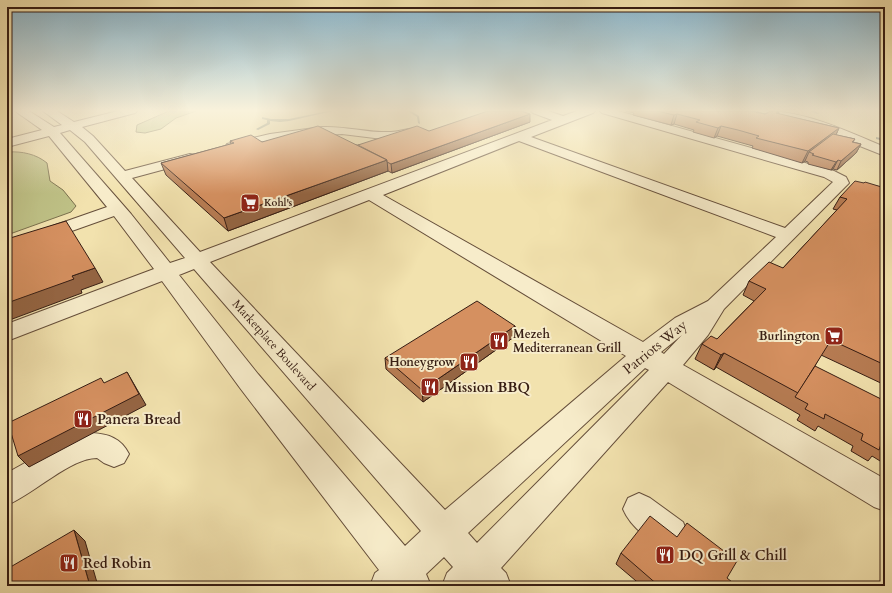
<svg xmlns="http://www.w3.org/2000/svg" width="892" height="593" viewBox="0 0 892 593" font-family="Cardo,serif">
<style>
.green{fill:#bfc287;stroke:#7a704d}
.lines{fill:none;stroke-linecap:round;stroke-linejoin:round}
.stream{fill:#737e6f;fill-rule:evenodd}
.minor-casing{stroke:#654e3a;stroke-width:2}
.minor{fill:#f7ecca;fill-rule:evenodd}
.wall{fill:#b77c53;stroke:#361d13}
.shaded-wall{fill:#956543;stroke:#361d13}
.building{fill:#d59060;stroke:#361d13}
.labels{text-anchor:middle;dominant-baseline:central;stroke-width:4;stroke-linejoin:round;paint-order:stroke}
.far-poi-label{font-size:10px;font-weight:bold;fill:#361d13;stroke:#f7ecca;text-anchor:start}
.poi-label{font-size:12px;font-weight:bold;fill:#361d13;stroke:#f7ecca;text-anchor:end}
.street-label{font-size:12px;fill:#361d13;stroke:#f7ecca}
.near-street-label{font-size:14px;fill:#361d13;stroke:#f7ecca}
.near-poi-label{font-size:14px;font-weight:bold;fill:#361d13;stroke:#f7ecca;text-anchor:start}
</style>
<rect width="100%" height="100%" fill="#f2e2ae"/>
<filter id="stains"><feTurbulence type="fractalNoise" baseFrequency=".005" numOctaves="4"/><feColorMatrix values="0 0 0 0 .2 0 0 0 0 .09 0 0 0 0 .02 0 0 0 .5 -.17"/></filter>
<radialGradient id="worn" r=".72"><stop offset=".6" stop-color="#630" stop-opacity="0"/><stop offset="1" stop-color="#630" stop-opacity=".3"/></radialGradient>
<!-- green -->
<g class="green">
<polygon points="169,111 196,111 176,118 161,129 145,133 136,132 137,125"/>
<path d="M7,152C22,151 36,154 47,163L50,181L63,190L76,206L71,212L7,235Z"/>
</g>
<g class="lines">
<!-- stream -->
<g class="stream">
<polygon points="328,111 333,111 289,121 280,122 270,121 270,124 258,130 256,129 267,123 267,120 262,119 262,117 271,119 289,119"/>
<polygon points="408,111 411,111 419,116 420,124 418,123 417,117"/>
<polygon points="810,111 814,111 819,113 818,114"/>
<polygon points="876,137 885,139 885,141 876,139"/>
</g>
<defs>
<g id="minor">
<path d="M15,111H29L54,127L62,125L43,111H57L74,122L118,111H137L135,113L82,127L93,136L125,171L190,154L195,155L197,158L195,161L132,178L200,252L552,120L533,113L531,111H548L563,116L577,111H595L593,113L531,137L785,228L833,182L824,177L602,113L600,111H618L834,171L846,177L849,183L846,186L724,309L708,335L683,365L885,479V511L874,507L668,382L501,568L506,573L511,586H442L447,573L453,567L444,557L426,574L431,586H370L375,573L379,570L240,388L162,281L7,341V324L154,269L114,216L7,254V242L107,207L49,136L7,147V139L42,130ZM70,130L85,142L185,258L170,263L131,214L60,133ZM519,141L776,237L708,301L675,318L643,342L383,195ZM369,200L626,356L445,510L210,262ZM194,269L421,531L405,546L258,374L179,275ZM682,335L664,354L661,352ZM645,368L649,370L477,543L468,533Z"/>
<path d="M758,111C803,109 845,131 885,147V156L807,125L760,113Z"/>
<path d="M322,127C346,126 367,133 391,132C400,132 409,127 418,129L420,132L418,135L391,140L342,134L322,135L283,140L232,151L227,150L225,147L227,144L270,134Z"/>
<path d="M92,433C108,434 121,438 129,454L124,463L114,467L104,463L97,458C70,458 34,494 7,505V473L57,445Z"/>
<path d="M639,493L650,498L683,522L688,534L683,546L671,551C652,543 631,528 623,509L628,498Z"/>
</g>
</defs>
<!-- minor casing -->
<use href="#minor" class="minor-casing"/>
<!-- minor -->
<use href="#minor" class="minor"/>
</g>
<!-- wall -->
<g class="wall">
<polygon points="626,111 751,111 765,114 779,112 778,114 839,128 836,135 855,139 853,142 861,144 856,153 837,170 833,169 831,170 808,164 808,162 805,161 802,163 752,148 753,146 717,136 714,138 693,132 694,130 674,124 671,125 633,115 634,113"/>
<polygon points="530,122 392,173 388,171 228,231 166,175 161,163 231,144 230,141 358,145"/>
<polygon points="864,183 885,188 885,385 821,355 812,371 885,401 885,464 872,456 868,461 851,451 853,446 818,426 815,431 797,420 800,415 788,408 716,367 714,370 695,359 702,344 717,339 754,301 743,295 749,281 783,268 837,210 833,209 840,197"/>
<polygon points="515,326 514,337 423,402 386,369 385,358"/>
<polygon points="621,553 737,586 642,586 616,564"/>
</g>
<!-- shaded-wall -->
<g class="shaded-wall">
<polygon points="530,114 530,122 392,173 391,164"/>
<polygon points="677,114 674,124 671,125 674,115"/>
<polygon points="721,126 717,136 714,138 718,128"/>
<polygon points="839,128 834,139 809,152 805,161 802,163 808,151"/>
<polygon points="861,144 856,153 837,170 841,161"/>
<polygon points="387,160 388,171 228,231 224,218"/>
<polygon points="838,160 833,169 831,170 836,162"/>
<polygon points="95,268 103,282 81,290 82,293 7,321 7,303 72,276"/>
<polygon points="515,326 514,337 423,402 422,390"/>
<polygon points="724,353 716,367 714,370 721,355"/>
<polygon points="127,372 146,405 29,467 18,456"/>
<polygon points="74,530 85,541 98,586 90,586"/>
</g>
<!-- building -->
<g class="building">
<polygon points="488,111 521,111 530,114 391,164 387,162 387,160 358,145 417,126 429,131"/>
<polygon points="657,111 751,111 765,114 771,111 776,111 779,112 776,113 839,128 808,151 756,138 759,136 738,130 721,126 718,128 696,122 700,120 677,114 674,115"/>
<polygon points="318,126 387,160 224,218 161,163 234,143 230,141 251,135 262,142"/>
<polygon points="833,134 855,139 852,142 861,144 841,161 838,160 836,162 812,155 814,154 809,152"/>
<polygon points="855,181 864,183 865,182 885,188 885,365 831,340 798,393 724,353 721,355 702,344 711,336 717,339 766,289 749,281 769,262 783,268 847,199 840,197"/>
<polygon points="66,221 95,268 72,276 74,279 7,303 7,239"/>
<polygon points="477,301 515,326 422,390 385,358"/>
<polygon points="815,366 885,401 885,446 881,444 879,450 861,440 863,434 825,414 824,419 805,409 808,404 795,397"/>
<polygon points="127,372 139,394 18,456 8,423 101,378 104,383"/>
<polygon points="650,516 677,537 687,523 737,561 727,578 737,586 659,586 621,553"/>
<polygon points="74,530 90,586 7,586 7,569"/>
</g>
<!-- sky -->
<linearGradient id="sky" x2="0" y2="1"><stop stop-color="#89b8d0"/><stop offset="0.57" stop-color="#f9f2db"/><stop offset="1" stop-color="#f9f2db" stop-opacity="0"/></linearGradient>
<rect width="892" height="194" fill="url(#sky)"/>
<!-- icons -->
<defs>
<symbol id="supermarket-square" viewBox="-11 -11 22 22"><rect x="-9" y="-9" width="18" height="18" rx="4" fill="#8f2418" stroke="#f7ecca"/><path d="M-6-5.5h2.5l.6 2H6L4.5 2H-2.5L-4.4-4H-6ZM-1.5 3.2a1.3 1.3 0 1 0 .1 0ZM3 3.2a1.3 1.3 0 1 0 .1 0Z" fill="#fff"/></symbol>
<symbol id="restaurant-square" viewBox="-11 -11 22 22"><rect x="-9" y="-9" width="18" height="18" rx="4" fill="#8f2418" stroke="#f7ecca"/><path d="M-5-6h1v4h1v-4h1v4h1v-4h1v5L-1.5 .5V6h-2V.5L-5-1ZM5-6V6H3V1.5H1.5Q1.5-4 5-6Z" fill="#fff"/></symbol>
</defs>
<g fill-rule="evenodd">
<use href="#supermarket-square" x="239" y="192" width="22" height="22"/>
<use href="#supermarket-square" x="823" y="325" width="22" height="22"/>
<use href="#restaurant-square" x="488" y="330" width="22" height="22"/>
<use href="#restaurant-square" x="458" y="351" width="22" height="22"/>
<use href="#restaurant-square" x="419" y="376" width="22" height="22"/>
<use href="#restaurant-square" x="72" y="408" width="22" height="22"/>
<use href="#restaurant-square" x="654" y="544" width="22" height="22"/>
<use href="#restaurant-square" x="58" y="552" width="22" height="22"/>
</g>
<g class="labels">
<!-- far-poi labels -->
<g class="far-poi-label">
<text x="264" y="203">Kohl's</text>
</g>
<!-- poi labels -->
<g class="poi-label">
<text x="513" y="334" text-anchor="start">Mezeh<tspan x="513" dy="14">Mediterranean Grill</tspan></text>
<text x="820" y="336">Burlington</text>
<text x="455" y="362">Honeygrow</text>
</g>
<!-- street labels -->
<g class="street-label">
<text transform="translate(274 345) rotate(48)">Marketplace Boulevard</text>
</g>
<!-- near-street labels -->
<g class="near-street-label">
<text transform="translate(655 347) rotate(-39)">Patriots Way</text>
</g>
<!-- near-poi labels -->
<g class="near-poi-label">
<text x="444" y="387">Mission BBQ</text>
<text x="97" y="419">Panera Bread</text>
<text x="679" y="555">DQ Grill &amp; Chill</text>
<text x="83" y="563">Red Robin</text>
</g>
</g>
<!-- margin -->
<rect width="892" height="593" fill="none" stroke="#f2e2ae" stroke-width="24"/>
<rect x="8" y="8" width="876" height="577" fill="none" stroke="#361d13" stroke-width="2"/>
<rect x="12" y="12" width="868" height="569" fill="none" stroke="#361d13"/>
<rect width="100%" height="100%" filter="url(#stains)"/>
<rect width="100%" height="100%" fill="url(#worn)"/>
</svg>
